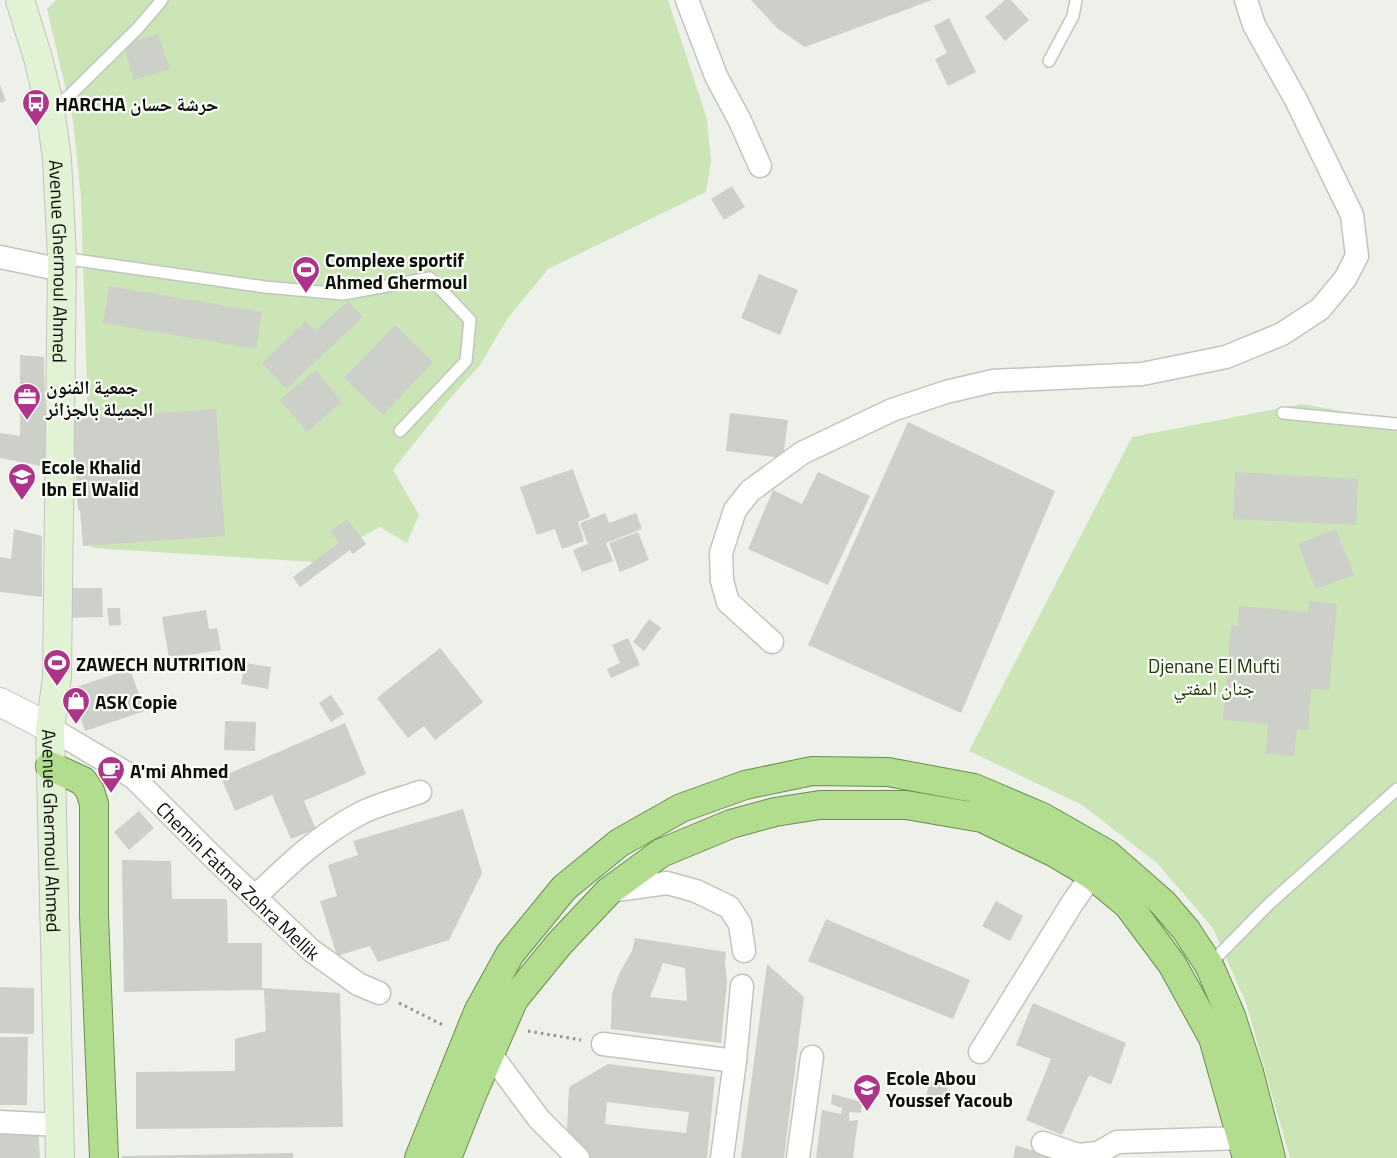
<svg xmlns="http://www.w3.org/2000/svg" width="1397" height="1158" viewBox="0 0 1397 1158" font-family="'Titillium Web','Noto Naskh Arabic',sans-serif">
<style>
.green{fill:#cbe5b7}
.building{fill:#ccd0c9;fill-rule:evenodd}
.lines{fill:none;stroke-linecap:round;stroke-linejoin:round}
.service-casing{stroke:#c1c5be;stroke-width:14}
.minor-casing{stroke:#c1c5be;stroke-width:25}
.tertiary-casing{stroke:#c1c5be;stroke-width:30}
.secondary-casing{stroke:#c1c5be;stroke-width:30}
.trunk-casing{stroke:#6c8e4d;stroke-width:30}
.path{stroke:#929590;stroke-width:3;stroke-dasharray:2.5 4;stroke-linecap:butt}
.service{stroke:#fff;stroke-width:11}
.minor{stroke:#fff;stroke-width:22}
.tertiary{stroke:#fff;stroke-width:28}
.secondary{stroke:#e2f2d4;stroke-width:28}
.trunk{stroke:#b2dc8e;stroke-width:28}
.labels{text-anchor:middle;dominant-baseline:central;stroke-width:4.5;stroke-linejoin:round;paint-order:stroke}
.poi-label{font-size:19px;font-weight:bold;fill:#0c0e0b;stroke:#fafef7;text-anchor:start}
.street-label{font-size:19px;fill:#0c0e0b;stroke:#fafef7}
.park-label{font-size:19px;fill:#21360a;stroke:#fafef7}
</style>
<rect width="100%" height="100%" fill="#edf1ea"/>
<!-- green -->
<g class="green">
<polygon points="56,0 668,0 707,119 711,161 706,192 548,269 507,319 480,365 447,402 393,470 419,515 407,543 380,527 315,562 92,548 81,197 73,120 47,9"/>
<polygon points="1302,404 1397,421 1397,1158 1290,1158 1246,1003 1213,928 1157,863 1082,805 969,751 1132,437"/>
</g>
<!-- building -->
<g class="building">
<polygon points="751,0 932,0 805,47 777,28"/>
<polygon points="1005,0 1011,0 1029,20 1005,41 985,17"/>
<polygon points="949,18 976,72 948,86 935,59 947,53 934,26"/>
<polygon points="158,34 170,69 134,80 123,45"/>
<polygon points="0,85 6,101 0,103"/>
<polygon points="732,186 745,207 724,220 711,199"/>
<polygon points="759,274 798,290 780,335 741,318"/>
<polygon points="109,286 262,312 256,349 103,323"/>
<polygon points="348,301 363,317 286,389 262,363 306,321 315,331"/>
<polygon points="395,325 433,362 383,415 344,378"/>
<polygon points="20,355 44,357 46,467 0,458 0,433 20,436"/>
<polygon points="316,370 342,402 307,432 280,400"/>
<polygon points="216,409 225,536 83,546 80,510 78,510 72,419"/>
<polygon points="730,413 788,420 783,458 726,451"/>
<polygon points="908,422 1055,491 961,713 808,645"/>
<polygon points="573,469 590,517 578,522 584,541 562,549 555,529 537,535 520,487"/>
<polygon points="818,472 870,496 828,585 748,549 773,490 802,504"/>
<polygon points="1235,472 1358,479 1356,525 1233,519"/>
<polygon points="605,513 609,523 636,513 642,529 606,543 613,561 582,572 573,550 588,544 580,523"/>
<polygon points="347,519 366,544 353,554 350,550 300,587 293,577 339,543 330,531"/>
<polygon points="14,529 42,536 42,597 0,592 0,557 11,559"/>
<polygon points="1336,529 1354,575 1316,589 1298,544"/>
<polygon points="638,532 649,560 620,572 609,543"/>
<polygon points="66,588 102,588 103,617 67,618"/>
<polygon points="1309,601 1337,604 1329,690 1311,689 1308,730 1297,729 1294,756 1265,754 1268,724 1223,720 1231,626 1238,626 1239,606 1308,612"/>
<polygon points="107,608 120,608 121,625 109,626"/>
<polygon points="206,610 209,629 217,628 221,650 169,658 162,617"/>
<polygon points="649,619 661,628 644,651 633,642"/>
<polygon points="628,638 640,665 611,678 607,669 620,663 612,645"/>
<polygon points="440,648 483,702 435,740 424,726 408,738 377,698"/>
<polygon points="245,663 271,667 268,689 241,684"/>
<polygon points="130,669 145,711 85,731 70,689"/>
<polygon points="331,695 344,714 331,722 319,703"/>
<polygon points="225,721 256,722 255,751 224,750"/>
<polygon points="345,723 366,774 304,801 316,829 291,839 272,795 235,811 221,777"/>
<polygon points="463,809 482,873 449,940 378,962 370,946 337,956 320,901 337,896 328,865 358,855 353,841"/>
<polygon points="139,811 154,828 129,850 114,832"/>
<polygon points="122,860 171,861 172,899 227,899 228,943 262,943 262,988 340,993 343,1127 136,1129 136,1072 235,1071 235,1039 266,1031 264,990 124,992"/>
<polygon points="996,901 1023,916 1010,941 982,926"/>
<polygon points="826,919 970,980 953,1019 808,961"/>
<path d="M635,938L726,952L725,963L727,981L721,1043L611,1029L612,993L620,972L632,951ZM663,963L685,968L687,1001L650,997Z"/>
<polygon points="767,964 804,997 784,1158 741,1158"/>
<polygon points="0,987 34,988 34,1034 0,1033"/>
<polygon points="1033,1003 1126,1043 1111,1085 1089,1075 1062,1135 1026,1120 1051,1059 1016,1045"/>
<polygon points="0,1037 28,1037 27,1105 0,1105"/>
<path d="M608,1064L715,1077L707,1158H590L567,1129L569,1087ZM607,1102L689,1112L686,1133L605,1124Z"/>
<polygon points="930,1082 948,1088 944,1102 926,1096"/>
<polygon points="832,1094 862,1102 861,1113 849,1112 849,1121 858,1120 853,1158 816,1158 822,1110 841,1114 842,1108 831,1104"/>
<polygon points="0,1124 38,1126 40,1158 0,1158"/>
<polygon points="1016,1145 1054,1158 1013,1158"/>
<polygon points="293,1153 293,1158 122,1158 122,1156"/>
</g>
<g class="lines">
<defs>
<g id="service">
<polyline points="1049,61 1073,16 1076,0"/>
<polyline points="50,107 68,97 138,28 162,0"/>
<polyline points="62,258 265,287 343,294 430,278 470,320 466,361 400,431"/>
<polyline points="1283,413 1397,424"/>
<polyline points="1209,965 1268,905 1397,789"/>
</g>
<g id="minor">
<polyline points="687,0 716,76 740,121 760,166"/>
<polyline points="0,257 62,270"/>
<polyline points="772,642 728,602 722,581 721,553 735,510 750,491 802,453 892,410 946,392 993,381 1142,374 1226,357 1282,334 1320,309 1345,279 1357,256 1352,215 1296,100 1254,25 1246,0"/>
<path id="s1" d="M50,728L133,777L219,863L312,951L358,984L379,993"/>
<polyline points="609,891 667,883 696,891 729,907 740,924 744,951"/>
<path d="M255,897C289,864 319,835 361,813C379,804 401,799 420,792"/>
<polyline points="603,1044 735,1061"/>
<polyline points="980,1052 1073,902 1092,875"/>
<polyline points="490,1053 539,1119 578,1158"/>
<polyline points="0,1122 60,1125"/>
<polyline points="1043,1143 1078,1155 1098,1153 1117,1142 1242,1138"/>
<polyline points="722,1158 735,1061 742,986"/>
<polyline points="798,1158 812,1057"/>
</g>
<polyline id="tertiary" points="0,702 50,728"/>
<g id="secondary">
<path id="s2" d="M20,0L38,58L50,107L57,159L62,258L57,677L50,728L60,1158"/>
</g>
<g id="trunk">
<polyline points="50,766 83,781 90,791 94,804 94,916 104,1158"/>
<polyline points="419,1158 478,1012 510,954 564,888 619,843 681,808 745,785 812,771 888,772 974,788 1042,817 1107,854 1163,903 1186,930 1209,965 1231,1016 1249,1072 1271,1158"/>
<polyline points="447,1158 471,1097 514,999 559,944 609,891 661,853 731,824 775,812 820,805 906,805 982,818 1055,853 1092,875 1128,905 1172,964 1213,1038 1247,1158"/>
</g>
</defs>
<!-- service casing -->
<use href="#service" class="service-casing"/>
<!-- minor casing -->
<use href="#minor" class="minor-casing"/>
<!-- tertiary casing -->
<use href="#tertiary" class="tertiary-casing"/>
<!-- secondary casing -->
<use href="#secondary" class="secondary-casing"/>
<!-- trunk casing -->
<use href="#trunk" class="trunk-casing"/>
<!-- path -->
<g class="path">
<polyline points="399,1003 445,1026"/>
<polyline points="528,1031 581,1040"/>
</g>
<!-- service -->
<use href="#service" class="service"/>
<!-- minor -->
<use href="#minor" class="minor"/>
<!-- tertiary -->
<use href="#tertiary" class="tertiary"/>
<!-- secondary -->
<use href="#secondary" class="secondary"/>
<!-- trunk -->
<use href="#trunk" class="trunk"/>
</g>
<!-- icons -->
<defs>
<symbol id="bus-pin" viewBox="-11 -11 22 30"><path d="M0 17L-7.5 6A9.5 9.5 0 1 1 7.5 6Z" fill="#ad3489" stroke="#fafef7"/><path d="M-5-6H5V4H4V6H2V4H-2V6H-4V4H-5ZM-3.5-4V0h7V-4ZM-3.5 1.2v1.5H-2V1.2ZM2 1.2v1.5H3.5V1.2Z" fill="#fff"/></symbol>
<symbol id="stadium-pin" viewBox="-11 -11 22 30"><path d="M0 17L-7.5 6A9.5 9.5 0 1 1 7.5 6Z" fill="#ad3489" stroke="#fafef7"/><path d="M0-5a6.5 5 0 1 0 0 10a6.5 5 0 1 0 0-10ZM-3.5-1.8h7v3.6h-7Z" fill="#fff"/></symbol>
<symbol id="office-pin" viewBox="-11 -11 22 30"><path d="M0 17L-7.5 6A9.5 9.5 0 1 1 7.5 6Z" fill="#ad3489" stroke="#fafef7"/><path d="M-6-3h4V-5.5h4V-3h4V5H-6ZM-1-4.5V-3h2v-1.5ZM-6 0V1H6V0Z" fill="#fff"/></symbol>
<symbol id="school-pin" viewBox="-11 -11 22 30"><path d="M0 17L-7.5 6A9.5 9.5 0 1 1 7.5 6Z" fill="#ad3489" stroke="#fafef7"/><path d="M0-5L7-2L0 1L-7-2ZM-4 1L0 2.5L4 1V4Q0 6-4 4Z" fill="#fff"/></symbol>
<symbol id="shop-pin" viewBox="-11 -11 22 30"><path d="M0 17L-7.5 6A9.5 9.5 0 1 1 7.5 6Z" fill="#ad3489" stroke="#fafef7"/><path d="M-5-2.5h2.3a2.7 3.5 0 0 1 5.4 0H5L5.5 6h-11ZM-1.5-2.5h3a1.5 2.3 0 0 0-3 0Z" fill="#fff"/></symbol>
<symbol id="cafe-pin" viewBox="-11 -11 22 30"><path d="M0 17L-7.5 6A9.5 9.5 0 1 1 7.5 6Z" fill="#ad3489" stroke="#fafef7"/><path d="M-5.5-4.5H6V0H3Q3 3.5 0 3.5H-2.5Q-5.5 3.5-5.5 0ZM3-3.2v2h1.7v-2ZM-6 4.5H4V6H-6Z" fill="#fff"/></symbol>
</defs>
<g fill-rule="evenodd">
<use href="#bus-pin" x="20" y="87" width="32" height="43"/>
<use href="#stadium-pin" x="290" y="254" width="32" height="43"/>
<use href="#office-pin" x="11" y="381" width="32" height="43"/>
<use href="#school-pin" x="6" y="461" width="32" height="43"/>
<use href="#stadium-pin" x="41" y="647" width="32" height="43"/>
<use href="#shop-pin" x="60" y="685" width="32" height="43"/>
<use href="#cafe-pin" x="95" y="754" width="32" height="43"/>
<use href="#school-pin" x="851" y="1072" width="32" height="43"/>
</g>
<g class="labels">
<!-- poi labels -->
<g class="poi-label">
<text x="55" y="103">HARCHA حرشة حسان</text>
<text x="325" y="259">Complexe sportif<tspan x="325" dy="22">Ahmed Ghermoul</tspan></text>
<text x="46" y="386">جمعية الفنون<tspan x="46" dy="22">الجميلة بالجزائر</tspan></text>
<text x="41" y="466">Ecole Khalid<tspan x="41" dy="22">Ibn El Walid</tspan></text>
<text x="76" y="663">ZAWECH NUTRITION</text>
<text x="95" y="701">ASK Copie</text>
<text x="130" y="770">A'mi Ahmed</text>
<text x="886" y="1077">Ecole Abou<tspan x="886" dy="22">Youssef Yacoub</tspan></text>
</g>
<!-- street labels -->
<g class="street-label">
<text stroke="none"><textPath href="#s2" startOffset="266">Avenue Ghermoul Ahmed</textPath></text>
<text stroke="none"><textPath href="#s2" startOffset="836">Avenue Ghermoul Ahmed</textPath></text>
<text stroke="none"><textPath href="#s1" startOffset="244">Chemin Fatma Zohra Mellik</textPath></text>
</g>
<!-- park labels -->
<g class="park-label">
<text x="1214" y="665">Djenane El Mufti<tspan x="1214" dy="22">جنان المفتي</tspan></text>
</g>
</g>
</svg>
